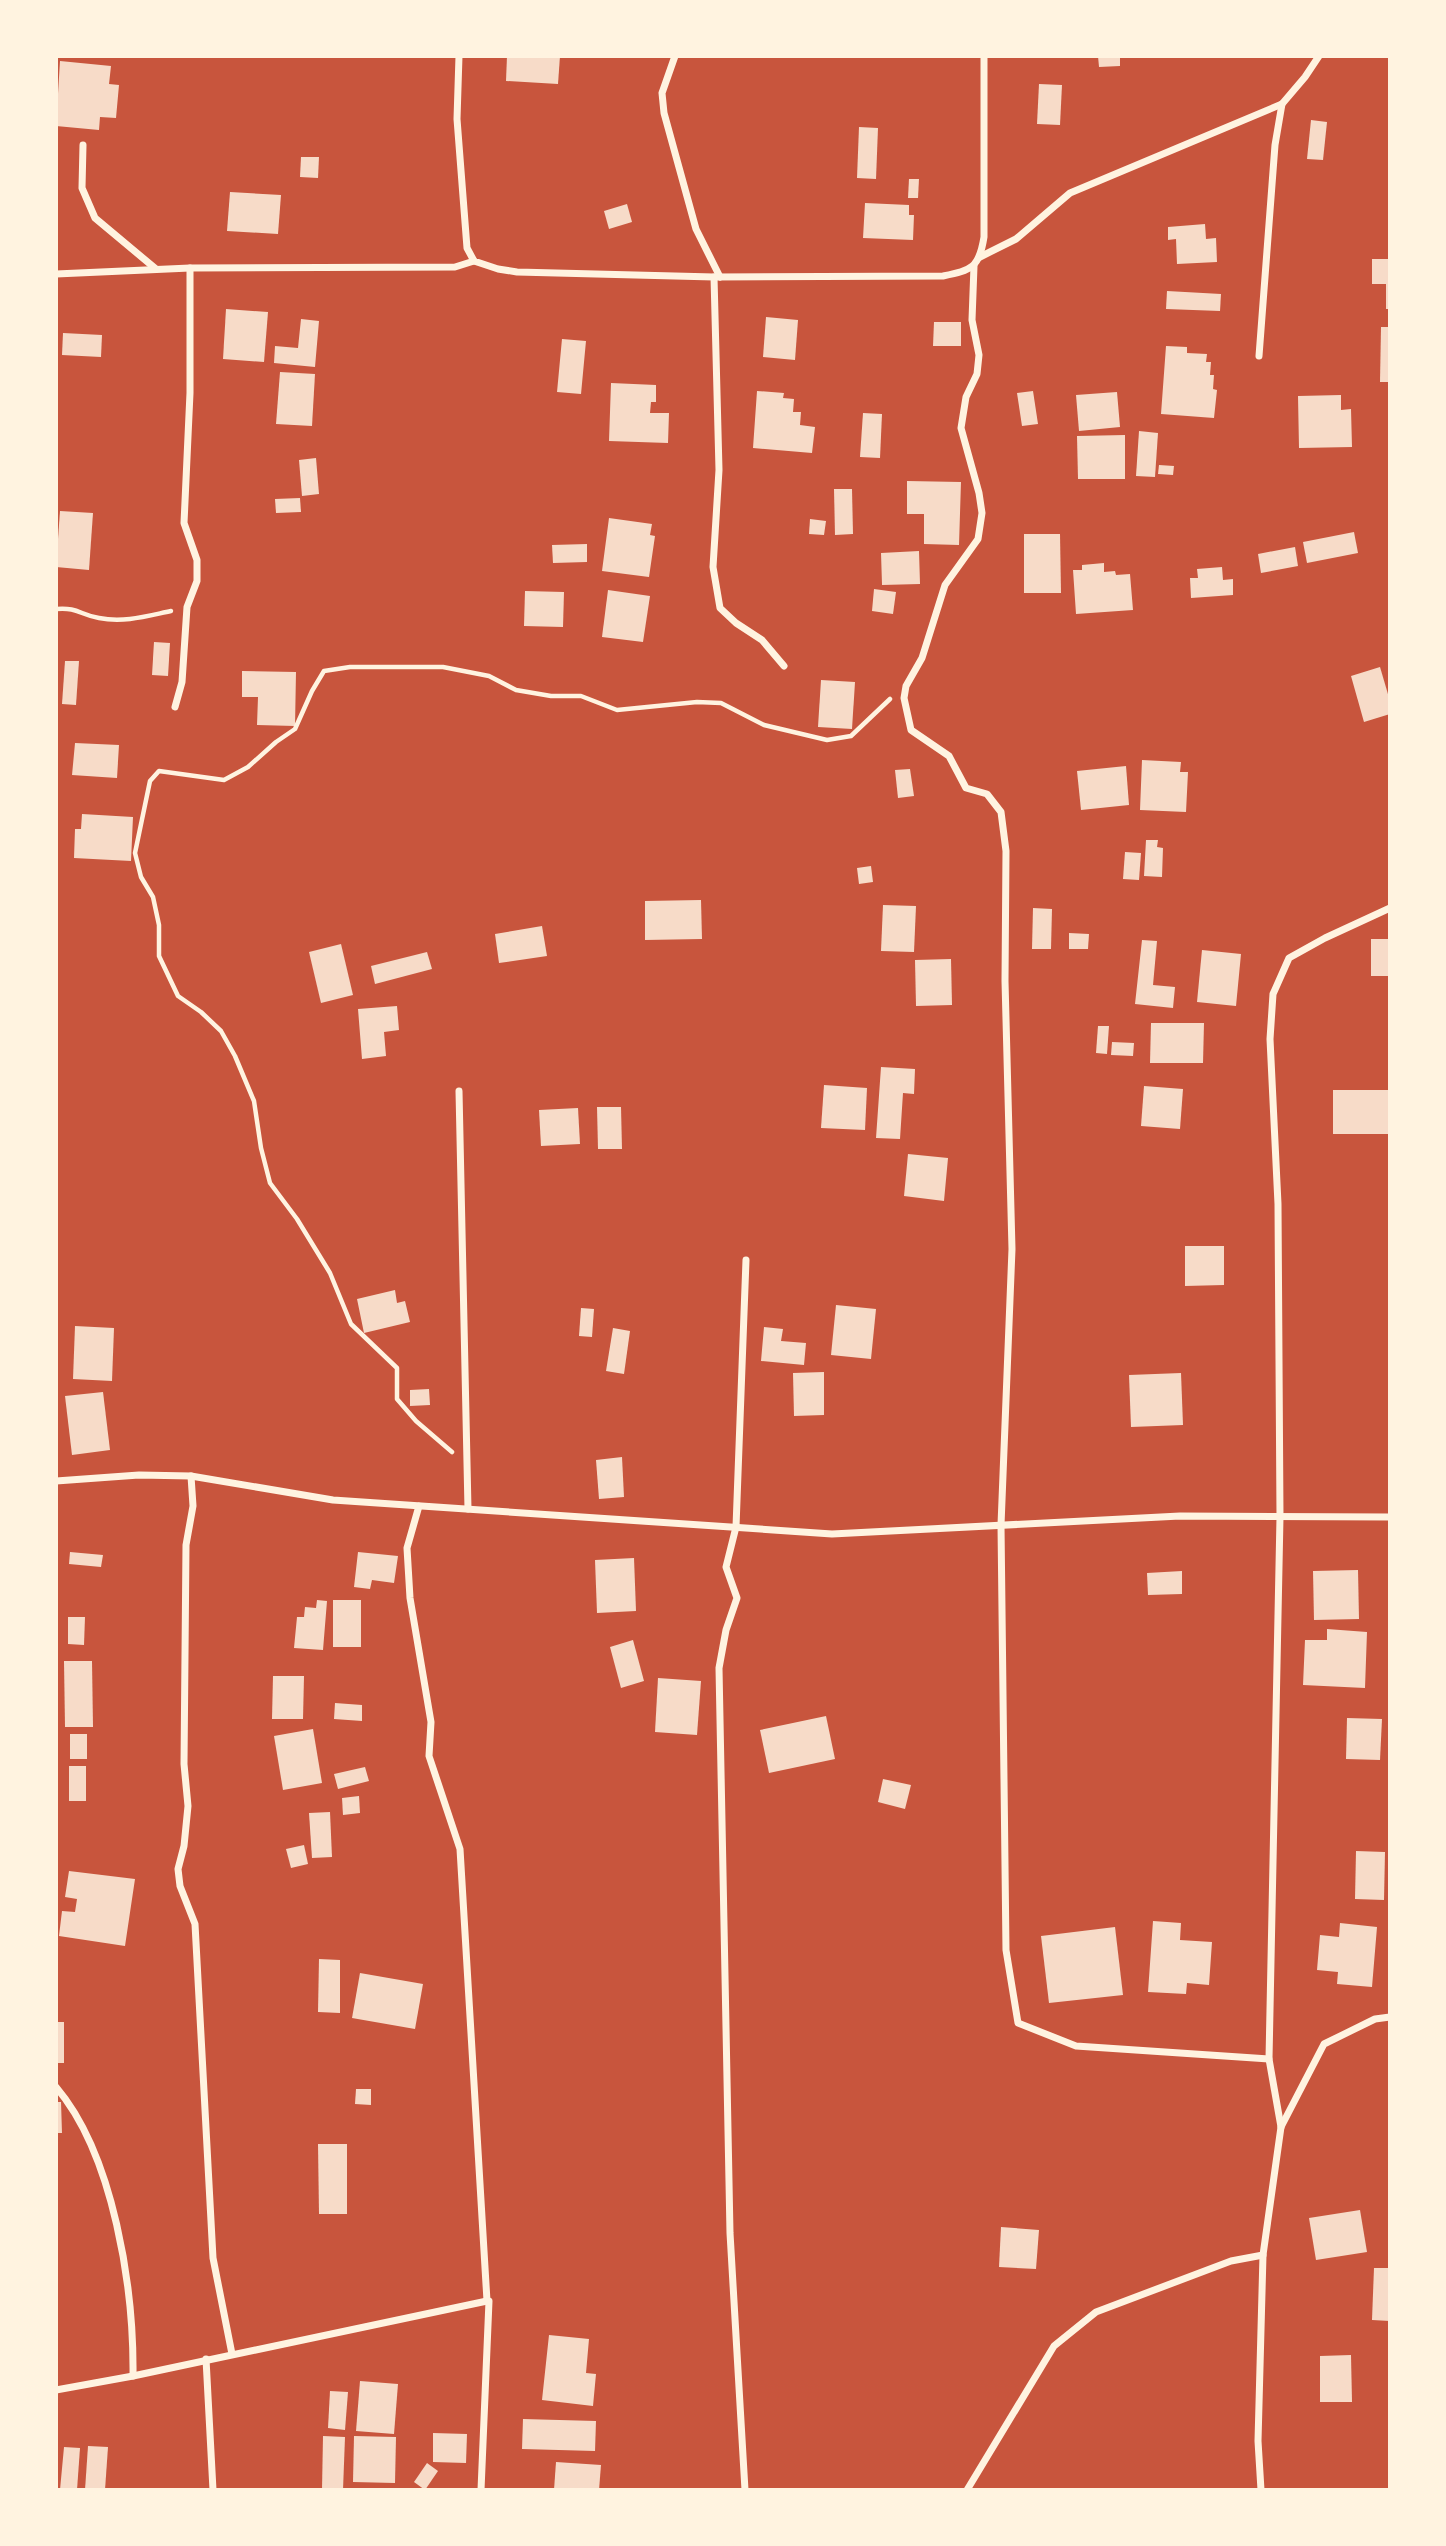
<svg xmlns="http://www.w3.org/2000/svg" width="1446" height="2546" viewBox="0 0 1446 2546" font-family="Montserrat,sans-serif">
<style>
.building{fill:#f7dbc8}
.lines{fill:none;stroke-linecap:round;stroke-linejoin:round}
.path{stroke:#fff3e0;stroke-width:4.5}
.minor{stroke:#fff3e0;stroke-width:7}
</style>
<rect width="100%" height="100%" fill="#c8553d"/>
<!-- building -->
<g class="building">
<polygon points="507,56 560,56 558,84 506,81"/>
<polygon points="1098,56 1120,56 1120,66 1099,67"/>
<polygon points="60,61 111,66 109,84 119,85 116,118 100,117 99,130 56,126"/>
<polygon points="1039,84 1062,85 1060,125 1037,124"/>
<polygon points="1311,120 1327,122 1323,160 1307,159"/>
<polygon points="859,127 878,128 876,179 857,178"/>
<polygon points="301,157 319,157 318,178 300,177"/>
<polygon points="909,179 919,179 918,198 908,198"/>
<polygon points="230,192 281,195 278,234 227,231"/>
<polygon points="865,203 909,205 909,215 914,215 913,240 863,238"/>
<polygon points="627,204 632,222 609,229 604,211"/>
<polygon points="1205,224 1206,239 1216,238 1217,262 1177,264 1176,239 1168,240 1168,227"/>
<polygon points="1372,259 1390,259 1390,309 1386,309 1386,284 1372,284"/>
<polygon points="1167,291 1221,294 1220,311 1166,309"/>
<polygon points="226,309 268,312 264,362 223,359"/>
<polygon points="766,317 798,320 795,360 763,357"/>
<polygon points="301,319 319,321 315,367 274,363 275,346 298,348"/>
<polygon points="934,322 961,322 961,346 933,346"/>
<polygon points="1381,327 1390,327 1390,382 1380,382"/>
<polygon points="63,333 102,335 101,357 62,355"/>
<polygon points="562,339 586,341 581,394 557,392"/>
<polygon points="1166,346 1187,347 1187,353 1207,354 1206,362 1211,362 1210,375 1214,375 1213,389 1217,390 1214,418 1161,414"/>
<polygon points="280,372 315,374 312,426 276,424"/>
<polygon points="611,383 656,385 656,402 651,402 650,413 669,413 668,443 609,441"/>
<polygon points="757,391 784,393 783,398 794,399 793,412 801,412 800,425 815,427 812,453 753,448"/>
<polygon points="1033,391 1038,424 1022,426 1017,393"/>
<polygon points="1117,392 1120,427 1079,431 1076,395"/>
<polygon points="1341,395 1341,410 1351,409 1352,447 1299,448 1298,396"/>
<polygon points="863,413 882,414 880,458 860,457"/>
<polygon points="1139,431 1158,433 1155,477 1136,476"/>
<polygon points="1125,435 1125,479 1078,479 1077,436"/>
<polygon points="316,458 319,494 302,496 299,460"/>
<polygon points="1159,465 1174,466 1173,475 1158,474"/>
<polygon points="907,481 961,482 959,545 924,544 924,514 907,514"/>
<polygon points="834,489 852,489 853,534 835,535"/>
<polygon points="300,498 301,512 276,513 275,499"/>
<polygon points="60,511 93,513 89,570 56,567"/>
<polygon points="609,518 652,524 650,535 655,536 649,577 602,571"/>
<polygon points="810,519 826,521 824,535 809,534"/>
<polygon points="1354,532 1358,553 1307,563 1303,542"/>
<polygon points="1024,534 1060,534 1061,593 1024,593"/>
<polygon points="587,544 587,562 553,563 552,545"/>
<polygon points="1295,547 1298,566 1261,573 1258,554"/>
<polygon points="919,551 920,584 882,585 881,553"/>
<polygon points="1104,563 1104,572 1115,571 1116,575 1130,574 1133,610 1076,614 1073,570 1082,570 1082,565"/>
<polygon points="1222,567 1223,580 1233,579 1233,595 1191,598 1190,578 1198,578 1197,569"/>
<polygon points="874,589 896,592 893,614 872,611"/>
<polygon points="608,590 650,596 643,642 602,637"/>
<polygon points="525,591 564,592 563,627 524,626"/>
<polygon points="154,642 170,643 168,676 152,675"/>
<polygon points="65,661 79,661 76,705 62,704"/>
<polygon points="1380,667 1390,701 1390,714 1364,722 1351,676"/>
<polygon points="242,671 296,672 295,726 257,725 258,697 242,697"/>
<polygon points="821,680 855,682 852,729 818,727"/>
<polygon points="75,743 119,745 117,778 72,775"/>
<polygon points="1142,760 1181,762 1180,772 1188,772 1186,812 1140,810"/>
<polygon points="1126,766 1129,805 1081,810 1077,771"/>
<polygon points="910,769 914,796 898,798 895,770"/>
<polygon points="82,814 133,817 131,861 74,858 75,829 81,829"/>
<polygon points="1146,840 1158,840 1157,847 1163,848 1162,877 1144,876"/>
<polygon points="1125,852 1141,853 1139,880 1123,879"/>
<polygon points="871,866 873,882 859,884 857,868"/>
<polygon points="701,900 702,939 645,940 645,901"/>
<polygon points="883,905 916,906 914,952 881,951"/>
<polygon points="1033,908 1052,909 1051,949 1032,949"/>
<polygon points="542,926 547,956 499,963 495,934"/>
<polygon points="1069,933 1089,934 1088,949 1069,949"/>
<rect x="1371" y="939" width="19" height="37"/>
<polygon points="1142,940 1157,941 1153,985 1175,987 1173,1008 1135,1004"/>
<polygon points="341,944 353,995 321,1003 309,952"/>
<polygon points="1202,950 1241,954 1236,1006 1197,1002"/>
<polygon points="427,952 432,969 375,984 371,966"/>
<polygon points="951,959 952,1005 916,1006 915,960"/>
<polygon points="397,1006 399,1030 384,1032 386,1056 362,1059 358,1009"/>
<polygon points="1151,1023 1204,1023 1203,1063 1150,1063"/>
<polygon points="1098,1026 1109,1026 1107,1054 1096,1053"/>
<polygon points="1112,1042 1134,1043 1133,1056 1111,1055"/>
<polygon points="881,1067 915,1069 914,1094 903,1093 900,1139 876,1138"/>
<polygon points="824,1085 867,1088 865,1130 821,1128"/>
<polygon points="1144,1086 1183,1089 1180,1129 1141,1126"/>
<rect x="1333" y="1090" width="57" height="44"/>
<polygon points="597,1107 621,1107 622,1149 598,1149"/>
<polygon points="578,1108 580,1144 541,1146 539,1110"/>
<polygon points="908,1154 948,1158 944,1201 904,1196"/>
<polygon points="1185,1246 1224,1246 1224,1285 1185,1286"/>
<polygon points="395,1290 397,1303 405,1301 410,1322 364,1333 357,1299"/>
<polygon points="836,1305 876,1309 871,1359 831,1355"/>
<polygon points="581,1308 594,1309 592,1337 579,1336"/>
<polygon points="75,1326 114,1328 112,1381 73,1379"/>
<polygon points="764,1327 783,1329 781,1341 806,1343 804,1365 761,1361"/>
<polygon points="613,1328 630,1331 624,1374 606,1371"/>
<polygon points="824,1372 824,1415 794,1416 793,1373"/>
<polygon points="1181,1373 1183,1425 1131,1427 1129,1375"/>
<polygon points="429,1389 430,1405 410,1406 410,1390"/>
<polygon points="103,1392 110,1450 72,1455 65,1396"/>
<polygon points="622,1457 624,1497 599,1499 596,1460"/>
<polygon points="70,1552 103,1555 101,1567 69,1564"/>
<polygon points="358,1552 398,1556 394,1583 372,1580 370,1589 354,1587"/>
<polygon points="634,1558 636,1611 597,1613 595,1560"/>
<polygon points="1358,1570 1359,1619 1314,1620 1313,1571"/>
<polygon points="1182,1571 1182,1594 1148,1595 1147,1573"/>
<polygon points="317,1600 327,1601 323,1650 294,1648 297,1617 304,1617 305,1607 316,1608"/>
<rect x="333" y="1600" width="28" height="47"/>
<polygon points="68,1617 85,1617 84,1645 68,1644"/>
<polygon points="1327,1629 1367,1632 1365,1688 1303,1685 1305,1640 1327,1640"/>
<polygon points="633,1640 644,1681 621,1688 610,1647"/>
<polygon points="64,1661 92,1661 93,1727 65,1727"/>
<polygon points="273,1676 304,1676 303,1719 272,1719"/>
<polygon points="658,1678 701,1681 697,1735 655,1732"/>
<polygon points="335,1703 362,1705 362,1721 334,1719"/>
<polygon points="826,1716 835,1759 769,1773 760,1730"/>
<polygon points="1347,1718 1382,1719 1380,1760 1346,1759"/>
<polygon points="313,1729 322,1783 283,1790 274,1736"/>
<rect x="70" y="1734" width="17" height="25"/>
<rect x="69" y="1766" width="17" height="35"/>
<polygon points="365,1767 369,1781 338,1789 334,1774"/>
<polygon points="883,1779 911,1785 905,1809 878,1802"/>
<polygon points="359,1796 360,1813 343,1815 342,1798"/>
<polygon points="330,1812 332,1857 312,1858 309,1813"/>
<polygon points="304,1845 308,1864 291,1868 286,1849"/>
<polygon points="1356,1851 1385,1852 1384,1900 1355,1899"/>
<polygon points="69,1871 135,1879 125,1946 59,1936 62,1911 75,1912 77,1899 65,1897"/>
<polygon points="1153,1921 1181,1923 1180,1940 1212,1942 1209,1985 1187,1983 1186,1994 1148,1992"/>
<polygon points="1340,1923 1377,1927 1372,1987 1337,1984 1338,1972 1317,1970 1320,1935 1339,1937"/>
<polygon points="1115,1927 1123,1995 1049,2003 1041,1936"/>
<polygon points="319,1959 340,1960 340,2013 318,2012"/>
<polygon points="360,1973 423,1984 415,2029 352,2018"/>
<rect x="56" y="2022" width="8" height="41"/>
<polygon points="356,2089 371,2089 371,2105 355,2104"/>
<polygon points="56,2102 61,2102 62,2133 56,2133"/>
<polygon points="318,2144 347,2144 347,2214 319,2214"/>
<polygon points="1360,2210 1367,2252 1316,2260 1309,2218"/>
<polygon points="1001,2227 1039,2230 1036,2269 999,2267"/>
<polygon points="1374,2268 1390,2268 1390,2321 1372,2320"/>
<polygon points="549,2335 589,2339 586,2373 596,2374 593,2406 542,2400"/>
<polygon points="1351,2355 1352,2402 1320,2402 1320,2356"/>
<polygon points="360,2381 398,2384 394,2434 356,2431"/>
<polygon points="330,2391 348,2392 345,2430 328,2428"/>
<polygon points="523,2419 596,2421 595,2451 522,2449"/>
<polygon points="433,2433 467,2434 466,2463 433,2462"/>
<polygon points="323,2436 345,2437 343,2490 322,2490"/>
<polygon points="354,2436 396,2437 395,2483 353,2482"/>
<polygon points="88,2446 108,2447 105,2490 85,2490"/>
<polygon points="64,2447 80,2448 77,2490 60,2490"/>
<polygon points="556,2462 601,2465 599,2490 554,2490"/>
<polygon points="427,2463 438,2471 425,2490 414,2482"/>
</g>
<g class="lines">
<!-- path -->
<g class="path">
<path d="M56,609C78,607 80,615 99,618C124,623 147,616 171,611"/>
<polyline points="452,1452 416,1421 397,1399 397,1368 351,1324 330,1273 297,1219 270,1183 261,1148 254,1101 235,1056 221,1031 201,1012 178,996 159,956 159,925 153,897 141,877 135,853 150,781 159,771 224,780 248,767 276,742 295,729 312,691 324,671 350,667 443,667 489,676 516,690 551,696 581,696 617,710 697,702 721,703 764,725 827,740 851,736 890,699"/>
</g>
<!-- minor -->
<g class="minor">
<path d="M459,56L457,119L467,248L474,261L498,269L517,272L714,277L943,276C972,270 979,268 984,237V56"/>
<polyline points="675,56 662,93 664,113 696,229 720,277"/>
<polyline points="83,145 82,188 95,218 156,269"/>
<polyline points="980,257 1016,239 1070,193 1282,104 1305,77 1319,56"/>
<polyline points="974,266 972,320 979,355 977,374 966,397 961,428 979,493 982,513 978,539 945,585 922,658 906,686 904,698 911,730 949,756 966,788 987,794 1001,812 1006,851 1005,981 1012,1249 1001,1525 1006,1950 1018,2023 1076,2046 1269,2059"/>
<polyline points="56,274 190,268 455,267 474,261"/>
<polyline points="714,277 719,470 713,567 720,608 736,623 762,640 784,666"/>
<polyline points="1259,356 1275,145 1282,104"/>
<polyline points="175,707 182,682 187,607 197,581 197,560 184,523 190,393 190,268"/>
<polyline points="459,1091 468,1509"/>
<polyline points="191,1476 193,1506 186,1545 184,1764 188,1806 184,1846 178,1869 180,1886 195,1924 213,2258 232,2354"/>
<polyline points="56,1481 139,1475 191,1476 333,1500 832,1534 1180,1516 1390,1517"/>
<polyline points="419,1506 407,1548 410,1598 431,1722 429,1756 460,1849 487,2301 489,2301 481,2490"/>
<path d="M56,2087C114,2155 134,2289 133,2376"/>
<polyline points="1281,2127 1269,2059 1280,1517 1278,1204 1270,1039 1273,994 1289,958 1325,938 1390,908"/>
<polyline points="206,2359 213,2490"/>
<polyline points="56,2390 133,2376 487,2301"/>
<polyline points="745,2490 730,2233 719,1668 726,1630 737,1598 726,1567 736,1527 746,1260"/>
<polyline points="967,2490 1054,2346 1096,2312 1231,2261 1263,2255"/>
<polyline points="1261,2490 1258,2441 1263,2255 1281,2127 1324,2044 1375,2019 1390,2017"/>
</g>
</g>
<!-- border -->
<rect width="1446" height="2546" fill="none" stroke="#fff3e0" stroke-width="116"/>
</svg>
